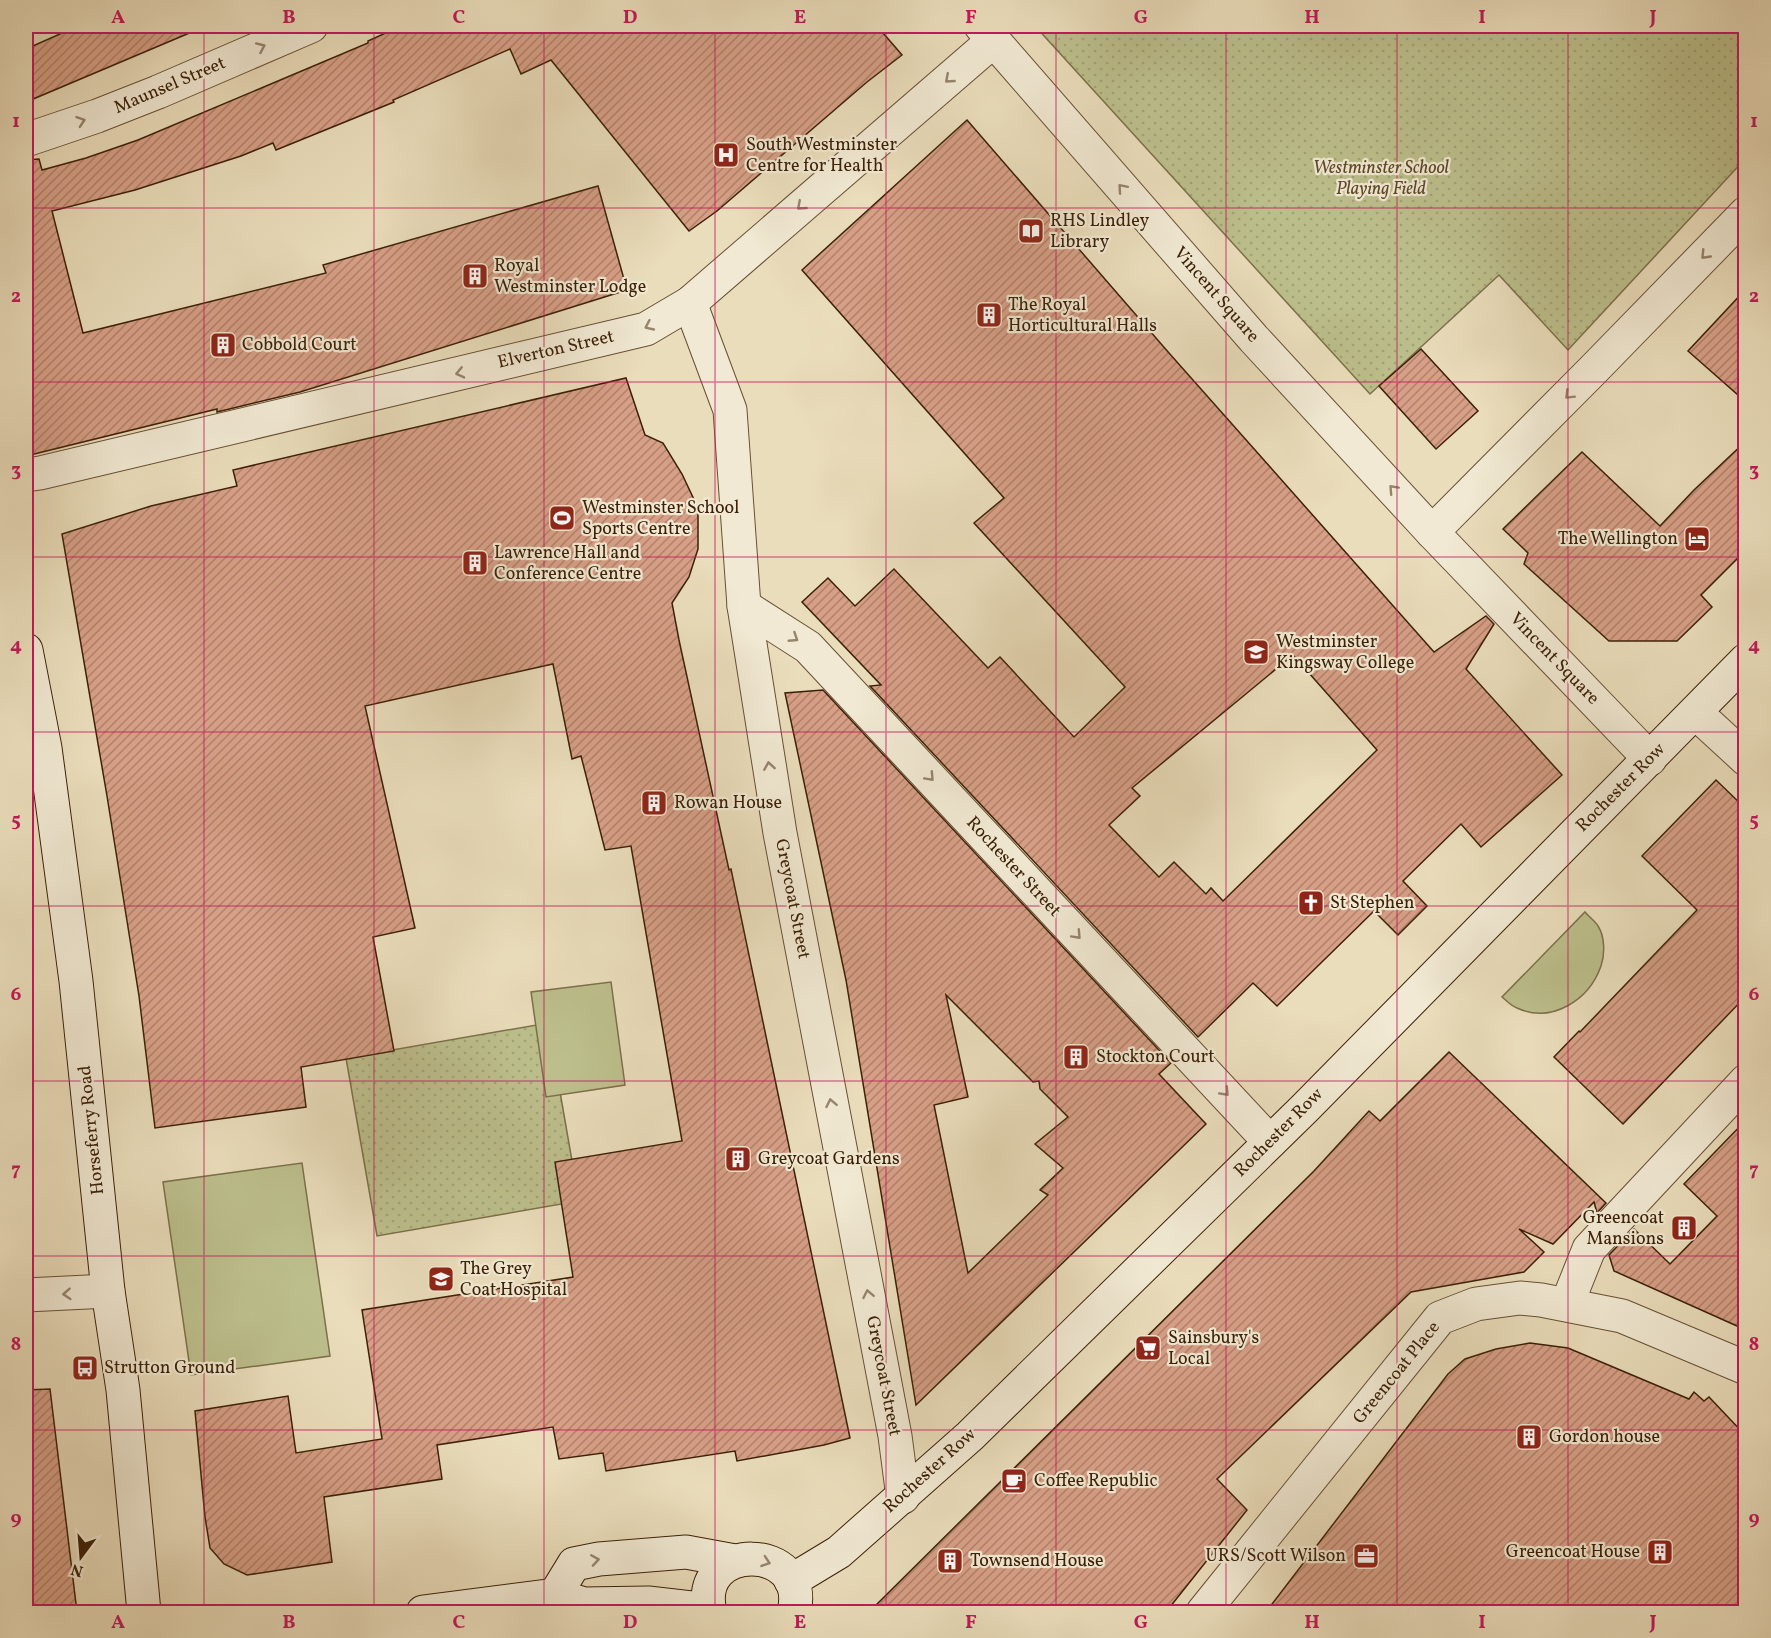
<svg xmlns="http://www.w3.org/2000/svg" width="1771" height="1638" viewBox="0 0 1771 1638" font-family="Vollkorn,serif">
<style>
.grass{fill:url(#grass-dots);stroke:#7c704a;stroke-width:1.5}
.garden{fill:#bcbf8c;stroke:#7c704a;stroke-width:1.5}
.building{fill:url(#building-hatch);stroke:#3c2007;stroke-width:1.5;fill-rule:evenodd}
.lines{fill:none;stroke-linecap:round;stroke-linejoin:round}
.minor-casing{stroke:#684f34;stroke-width:35}
.secondary-casing{stroke:#3c2007;stroke-width:35}
.minor{stroke:#f1e9d3;stroke-width:33}
.secondary{stroke:#f1e9d3;stroke-width:33}
.oneway{stroke:#96846d}
.grid{fill:none;stroke:#c2185b;stroke-width:1.5;stroke-opacity:0.55}
.labels{text-anchor:middle;dominant-baseline:central;stroke-width:4.5;stroke-linejoin:round;paint-order:stroke}
.street-label{font-size:18px;fill:#3c2007;stroke:#f1e9d3}
.poi-label{font-size:18px;fill:#3c2007;stroke:#f1e9d3;text-anchor:start}
.park-label{font-size:18px;font-style:italic;fill:#5c4828;stroke:#f1e9d3}
.neatline{fill:none;stroke:#c2185b;stroke-width:2}
.grid-label{font-size:20px;text-anchor:middle;font-weight:bold;fill:#c2185b}
</style>
<defs>
<pattern id="grass-dots" width="8" height="8" patternUnits="userSpaceOnUse" patternTransform="scale(1.5)"><rect width="8" height="8" fill="#bcbf8c"/><path d="M2 2h.1M6 6h.1" fill="none" stroke="#a2a477" stroke-width="1.8" stroke-linecap="round"/></pattern>
<pattern id="building-hatch" width="6" height="6" patternUnits="userSpaceOnUse" patternTransform="scale(1.5)"><rect width="6" height="6" fill="#d79f86"/><path d="M-1 1l2-2M0 6l6-6M5 7l2-2" fill="none" stroke="#b0816c"/></pattern>
</defs>
<rect width="100%" height="100%" fill="#eaddbb"/>
<filter id="stains"><feTurbulence type="fractalNoise" baseFrequency=".00333" numOctaves="4"/><feColorMatrix values="0 0 0 0 .2 0 0 0 0 .09 0 0 0 0 .02 0 0 0 .5 -.17"/></filter>
<radialGradient id="worn" r=".72"><stop offset=".6" stop-color="#630" stop-opacity="0"/><stop offset="1" stop-color="#630" stop-opacity=".3"/></radialGradient>
<!-- grass -->
<g class="grass">
<polygon points="1035,26 1745,26 1745,159 1568,350 1499,275 1370,394"/>
<polygon points="548,1023 579,1201 377,1236 346,1058"/>
</g>
<!-- garden -->
<g class="garden">
<path d="M1585,912C1589,917 1595,921 1598,926C1605,937 1605,954 1601,966C1589,1000 1552,1024 1517,1008C1511,1006 1507,1001 1502,997Z"/>
<polygon points="611,982 625,1085 546,1097 531,992"/>
<polygon points="302,1163 330,1356 191,1375 163,1182"/>
</g>
<!-- building -->
<g class="building">
<polygon points="78,26 206,26 26,102 26,49"/>
<polygon points="401,26 877,26 902,55 867,82 717,211 689,231 551,60 521,74 510,49 393,100 394,102 276,150 273,143 241,156 135,190 52,211 83,333 326,273 323,265 598,186 627,290 300,392 217,412 217,409 30,455 26,437 26,160 39,159 42,170 86,158 138,140 368,43 368,41"/>
<path d="M967,120L1169,353L1434,652L1486,616L1494,624L1466,669L1562,775L1481,847L1461,824L1403,881L1427,906L1398,935L1374,911L1277,1006L1253,983L1198,1037L870,686L881,685L802,602L828,578L855,606L894,569L988,668L1000,657L1074,737L1125,687L974,523L1004,498L802,270ZM1293,655L1377,750L1223,901L1211,888L1206,894L1174,862L1159,877L1109,825L1140,796L1132,788Z"/>
<polygon points="1746,289 1746,402 1688,351"/>
<polygon points="1421,349 1478,411 1436,449 1379,386"/>
<polygon points="626,378 645,435 663,443 682,474 698,508 698,549 689,577 672,603 679,640 729,870 731,869 850,1438 824,1445 737,1461 735,1451 606,1471 603,1453 559,1459 553,1427 437,1445 442,1479 324,1497 332,1562 247,1575 224,1564 210,1548 205,1517 195,1411 288,1396 296,1453 382,1439 362,1310 573,1277 555,1162 682,1141 631,846 605,850 581,756 572,759 553,664 365,706 415,928 373,937 394,1051 301,1067 306,1107 155,1128 139,996 107,796 62,534 151,506 237,486 233,470"/>
<polygon points="1746,441 1746,550 1701,595 1712,607 1677,641 1609,641 1524,564 1528,553 1503,529 1582,452 1660,526 1694,490"/>
<path d="M823,690L1171,1063L1159,1074L1206,1124L916,1405L846,980L785,693ZM946,995L1033,1082L1039,1081L1040,1089L1068,1117L1035,1144L1063,1168L1040,1190L1048,1195L968,1273L934,1105L968,1097Z"/>
<polygon points="1716,780 1746,809 1746,996 1623,1124 1554,1057 1579,1031 1580,1032 1697,910 1642,856"/>
<polygon points="1449,1052 1606,1203 1597,1213 1594,1202 1553,1244 1519,1229 1544,1252 1524,1272 1411,1292 1217,1479 1247,1510 1166,1612 869,1612 1314,1171 1369,1111 1380,1121"/>
<polygon points="1746,1120 1746,1330 1614,1271 1609,1255 1634,1229 1670,1264 1717,1216 1684,1184"/>
<polygon points="1530,1343 1568,1348 1689,1399 1694,1392 1704,1401 1709,1397 1746,1436 1746,1612 1266,1612 1448,1374 1465,1359 1496,1349"/>
<polygon points="50,1389 77,1612 26,1612 26,1390"/>
</g>
<g class="lines">
<defs>
<g id="minor">
<polyline points="981,26 1254,339 1432,532 1650,759"/>
<polyline points="26,140 97,116 158,92 311,26"/>
<polyline points="690,303 730,410 744,606 780,833 895,1436 903,1497"/>
<polyline points="26,475 40,473 646,329 690,303 993,41"/>
<polyline points="1432,532 1593,370 1746,213"/>
<polyline points="744,606 808,647 1270,1142"/>
<polyline points="1696,713 1746,759"/>
<polyline points="26,1295 108,1291"/>
<polyline points="1567,1304 1589,1249 1746,1081"/>
<polyline points="1203,1612 1440,1318 1476,1304 1520,1298 1541,1300 1622,1316 1746,1368"/>
</g>
<g id="secondary">
<polyline points="26,650 45,748 76,981 108,1291 123,1390 144,1612"/>
<polyline points="791,1581 839,1552 970,1436 1305,1108 1746,660"/>
<polyline points="555,1595 574,1564 599,1559 686,1552 735,1561"/>
<polyline points="423,1612 555,1595 584,1604 648,1603 709,1610"/>
<path d="M710,1612C693,1541 811,1542 794,1612"/>
</g>
</defs>
<!-- minor casing -->
<use href="#minor" class="minor-casing"/>
<!-- secondary casing -->
<use href="#secondary" class="secondary-casing"/>
<!-- minor -->
<use href="#minor" class="minor"/>
<!-- secondary -->
<use href="#secondary" class="secondary"/>
</g>
<!-- one-way arrows -->
<defs><path id="oneway-chevron" d="M-2-3.5L2.5 0L-2 3.5" fill="none" stroke-width="1.6" stroke-linecap="round" stroke-linejoin="round" transform="scale(1.5)"/></defs>
<g class="oneway">
<use href="#oneway-chevron" transform="translate(261 47) rotate(-24)"/>
<use href="#oneway-chevron" transform="translate(949 79) rotate(139)"/>
<use href="#oneway-chevron" transform="translate(81 121) rotate(-19)"/>
<use href="#oneway-chevron" transform="translate(1122 188) rotate(-131)"/>
<use href="#oneway-chevron" transform="translate(801 206) rotate(139)"/>
<use href="#oneway-chevron" transform="translate(1705 255) rotate(134)"/>
<use href="#oneway-chevron" transform="translate(649 326) rotate(155)"/>
<use href="#oneway-chevron" transform="translate(460 373) rotate(167)"/>
<use href="#oneway-chevron" transform="translate(1569 395) rotate(135)"/>
<use href="#oneway-chevron" transform="translate(1393 489) rotate(-133)"/>
<use href="#oneway-chevron" transform="translate(794 638) rotate(33)"/>
<use href="#oneway-chevron" transform="translate(769 766) rotate(-99)"/>
<use href="#oneway-chevron" transform="translate(930 777) rotate(47)"/>
<use href="#oneway-chevron" transform="translate(1077 935) rotate(47)"/>
<use href="#oneway-chevron" transform="translate(1225 1092) rotate(47)"/>
<use href="#oneway-chevron" transform="translate(831 1103) rotate(-101)"/>
<use href="#oneway-chevron" transform="translate(67 1294) rotate(176)"/>
<use href="#oneway-chevron" transform="translate(868 1294) rotate(-101)"/>
<use href="#oneway-chevron" transform="translate(595 1560) rotate(-9)"/>
<use href="#oneway-chevron" transform="translate(766 1562) rotate(19)"/>
</g>
<!-- grid -->
<path class="grid" d="M204,26V1612M374,26V1612M544,26V1612M715,26V1612M886,26V1612M1056,26V1612M1226,26V1612M1397,26V1612M1568,26V1612M26,208H1746M26,382H1746M26,557H1746M26,732H1746M26,906H1746M26,1081H1746M26,1256H1746M26,1430H1746"/>
<!-- icons -->
<defs>
<symbol id="hospital-square" viewBox="-11 -11 22 22"><rect x="-9" y="-9" width="18" height="18" rx="4" fill="#8f2418" stroke="#f1e9d3"/><path d="M-5-5h3v3.5h4V-5h3V5h-3V1.5h-4V5h-3Z" fill="#fff"/></symbol>
<symbol id="library-square" viewBox="-11 -11 22 22"><rect x="-9" y="-9" width="18" height="18" rx="4" fill="#8f2418" stroke="#f1e9d3"/><path d="M-6-4Q-3-5.5-.7-3.5V5Q-3 3-6 4ZM6-4Q3-5.5 .7-3.5V5Q3 3 6 4Z" fill="#fff"/></symbol>
<symbol id="building-square" viewBox="-11 -11 22 22"><rect x="-9" y="-9" width="18" height="18" rx="4" fill="#8f2418" stroke="#f1e9d3"/><path d="M-4-6H4V6H1V3H-1V6H-4ZM-2.5-4.3h1.7v1.8h-1.7ZM.8-4.3h1.7v1.8H.8ZM-2.5-1h1.7V.8h-1.7ZM.8-1h1.7V.8H.8Z" fill="#fff"/></symbol>
<symbol id="stadium-square" viewBox="-11 -11 22 22"><rect x="-9" y="-9" width="18" height="18" rx="4" fill="#8f2418" stroke="#f1e9d3"/><path d="M0-5a6.5 5 0 1 0 0 10a6.5 5 0 1 0 0-10ZM-3.5-1.8h7v3.6h-7Z" fill="#fff"/></symbol>
<symbol id="hotel-square" viewBox="-11 -11 22 22"><rect x="-9" y="-9" width="18" height="18" rx="4" fill="#8f2418" stroke="#f1e9d3"/><path d="M-6-4.5h1.5V1H6V5H4.5V3h-9V5H-6ZM-4 0a1.8 1.8 0 1 1 3.6 0ZM.5 0V-2.5h3Q6-2.5 6 0Z" fill="#fff"/></symbol>
<symbol id="university-square" viewBox="-11 -11 22 22"><rect x="-9" y="-9" width="18" height="18" rx="4" fill="#8f2418" stroke="#f1e9d3"/><path d="M0-5L7-2L0 1L-7-2ZM-4 1L0 2.5L4 1V4Q0 6-4 4Z" fill="#fff"/></symbol>
<symbol id="church-square" viewBox="-11 -11 22 22"><rect x="-9" y="-9" width="18" height="18" rx="4" fill="#8f2418" stroke="#f1e9d3"/><path d="M-1.2-6h2.4v3.5h3.3v2.4h-3.3V6h-2.4V-.1h-3.3v-2.4h3.3Z" fill="#fff"/></symbol>
<symbol id="school-square" viewBox="-11 -11 22 22"><rect x="-9" y="-9" width="18" height="18" rx="4" fill="#8f2418" stroke="#f1e9d3"/><path d="M0-5L7-2L0 1L-7-2ZM-4 1L0 2.5L4 1V4Q0 6-4 4Z" fill="#fff"/></symbol>
<symbol id="supermarket-square" viewBox="-11 -11 22 22"><rect x="-9" y="-9" width="18" height="18" rx="4" fill="#8f2418" stroke="#f1e9d3"/><path d="M-6-5.5h2.5l.6 2H6L4.5 2H-2.5L-4.4-4H-6ZM-1.5 3.2a1.3 1.3 0 1 0 .1 0ZM3 3.2a1.3 1.3 0 1 0 .1 0Z" fill="#fff"/></symbol>
<symbol id="bus-square" viewBox="-11 -11 22 22"><rect x="-9" y="-9" width="18" height="18" rx="4" fill="#8f2418" stroke="#f1e9d3"/><path d="M-5-6H5V4H4V6H2V4H-2V6H-4V4H-5ZM-3.5-4V0h7V-4ZM-3.5 1.2v1.5H-2V1.2ZM2 1.2v1.5H3.5V1.2Z" fill="#fff"/></symbol>
<symbol id="cafe-square" viewBox="-11 -11 22 22"><rect x="-9" y="-9" width="18" height="18" rx="4" fill="#8f2418" stroke="#f1e9d3"/><path d="M-5.5-4.5H6V0H3Q3 3.5 0 3.5H-2.5Q-5.5 3.5-5.5 0ZM3-3.2v2h1.7v-2ZM-6 4.5H4V6H-6Z" fill="#fff"/></symbol>
<symbol id="office-square" viewBox="-11 -11 22 22"><rect x="-9" y="-9" width="18" height="18" rx="4" fill="#8f2418" stroke="#f1e9d3"/><path d="M-6-3h4V-5.5h4V-3h4V5H-6ZM-1-4.5V-3h2v-1.5ZM-6 0V1H6V0Z" fill="#fff"/></symbol>
</defs>
<g fill-rule="evenodd">
<use href="#hospital-square" x="711" y="140" width="30" height="30"/>
<use href="#library-square" x="1016" y="216" width="30" height="30"/>
<use href="#building-square" x="460" y="261" width="30" height="30"/>
<use href="#building-square" x="974" y="300" width="30" height="30"/>
<use href="#building-square" x="208" y="330" width="30" height="30"/>
<use href="#stadium-square" x="547" y="503" width="30" height="30"/>
<use href="#hotel-square" x="1682" y="524" width="30" height="30"/>
<use href="#building-square" x="460" y="548" width="30" height="30"/>
<use href="#university-square" x="1241" y="637" width="30" height="30"/>
<use href="#building-square" x="639" y="788" width="30" height="30"/>
<use href="#church-square" x="1296" y="888" width="30" height="30"/>
<use href="#building-square" x="1061" y="1042" width="30" height="30"/>
<use href="#building-square" x="723" y="1144" width="30" height="30"/>
<use href="#building-square" x="1669" y="1213" width="30" height="30"/>
<use href="#school-square" x="426" y="1264" width="30" height="30"/>
<use href="#supermarket-square" x="1133" y="1333" width="30" height="30"/>
<use href="#bus-square" x="70" y="1353" width="30" height="30"/>
<use href="#building-square" x="1514" y="1422" width="30" height="30"/>
<use href="#cafe-square" x="999" y="1466" width="30" height="30"/>
<use href="#building-square" x="1645" y="1537" width="30" height="30"/>
<use href="#office-square" x="1351" y="1541" width="30" height="30"/>
<use href="#building-square" x="935" y="1546" width="30" height="30"/>
</g>
<g class="labels">
<!-- street labels -->
<g class="street-label">
<text transform="translate(170 86) rotate(-23)">Maunsel Street</text>
<text transform="translate(1216 295) rotate(49)">Vincent Square</text>
<text transform="translate(556 350) rotate(-13)">Elverton Street</text>
<text transform="translate(1554 659) rotate(46)">Vincent Square</text>
<text transform="translate(1621 788) rotate(-45)">Rochester Row</text>
<text transform="translate(1013 867) rotate(47)">Rochester Street</text>
<text transform="translate(792 899) rotate(79)">Greycoat Street</text>
<text transform="translate(92 1130) rotate(-96)">Horseferry Road</text>
<text transform="translate(1279 1133) rotate(-45)">Rochester Row</text>
<text transform="translate(1397 1373) rotate(-51)">Greencoat Place</text>
<text transform="translate(883 1376) rotate(79)">Greycoat Street</text>
<text transform="translate(930 1471) rotate(-42)">Rochester Row</text>
</g>
<!-- poi labels -->
<g class="poi-label">
<text x="746" y="145">South Westminster<tspan x="746" dy="21">Centre for Health</tspan></text>
<text x="1050" y="221">RHS Lindley<tspan x="1050" dy="21">Library</tspan></text>
<text x="494" y="266">Royal<tspan x="494" dy="21">Westminster Lodge</tspan></text>
<text x="1008" y="305">The Royal<tspan x="1008" dy="21">Horticultural Halls</tspan></text>
<text x="242" y="345">Cobbold Court</text>
<text x="582" y="508">Westminster School<tspan x="582" dy="21">Sports Centre</tspan></text>
<text x="1678" y="539" text-anchor="end">The Wellington</text>
<text x="494" y="553">Lawrence Hall and<tspan x="494" dy="21">Conference Centre</tspan></text>
<text x="1276" y="642">Westminster<tspan x="1276" dy="21">Kingsway College</tspan></text>
<text x="674" y="803">Rowan House</text>
<text x="1330" y="903">St Stephen</text>
<text x="1096" y="1057">Stockton Court</text>
<text x="758" y="1159">Greycoat Gardens</text>
<text x="1664" y="1218" text-anchor="end">Greencoat<tspan x="1664" dy="21">Mansions</tspan></text>
<text x="460" y="1269">The Grey<tspan x="460" dy="21">Coat Hospital</tspan></text>
<text x="1168" y="1338">Sainsbury's<tspan x="1168" dy="21">Local</tspan></text>
<text x="104" y="1368">Strutton Ground</text>
<text x="1549" y="1437">Gordon house</text>
<text x="1034" y="1481">Coffee Republic</text>
<text x="1640" y="1552" text-anchor="end">Greencoat House</text>
<text x="1346" y="1556" text-anchor="end">URS/Scott Wilson</text>
<text x="970" y="1561">Townsend House</text>
</g>
<!-- park labels -->
<g class="park-label">
<text x="1381" y="168">Westminster School<tspan x="1381" dy="21">Playing Field</tspan></text>
</g>
</g>
<!-- margin -->
<rect width="1771" height="1638" fill="none" stroke="#eaddbb" stroke-width="66"/>
<!-- north arrow -->
<g transform="translate(81 1557) rotate(196)" stroke="#f1e9d3" stroke-width="4.5" paint-order="stroke">
<path d="M0-4.5L10 22L0 15L-10 22Z" fill="#3c2007"/>
<text y="-9" font-size="16" font-weight="bold" text-anchor="middle" fill="#3c2007">N</text>
</g>
<rect x="33" y="33" width="1705" height="1572" class="neatline"/>
<g class="grid-label">
<text x="118" y="23">A</text>
<text x="289" y="23">B</text>
<text x="459" y="23">C</text>
<text x="630" y="23">D</text>
<text x="800" y="23">E</text>
<text x="971" y="23">F</text>
<text x="1141" y="23">G</text>
<text x="1312" y="23">H</text>
<text x="1482" y="23">I</text>
<text x="1653" y="23">J</text>
<text x="16" y="127">1</text>
<text x="1754" y="127">1</text>
<text x="16" y="302">2</text>
<text x="1754" y="302">2</text>
<text x="16" y="476">3</text>
<text x="1754" y="476">3</text>
<text x="16" y="651">4</text>
<text x="1754" y="651">4</text>
<text x="16" y="826">5</text>
<text x="1754" y="826">5</text>
<text x="16" y="1000">6</text>
<text x="1754" y="1000">6</text>
<text x="16" y="1175">7</text>
<text x="1754" y="1175">7</text>
<text x="16" y="1350">8</text>
<text x="1754" y="1350">8</text>
<text x="16" y="1524">9</text>
<text x="1754" y="1524">9</text>
<text x="118" y="1628">A</text>
<text x="289" y="1628">B</text>
<text x="459" y="1628">C</text>
<text x="630" y="1628">D</text>
<text x="800" y="1628">E</text>
<text x="971" y="1628">F</text>
<text x="1141" y="1628">G</text>
<text x="1312" y="1628">H</text>
<text x="1482" y="1628">I</text>
<text x="1653" y="1628">J</text>
</g>
<rect width="100%" height="100%" filter="url(#stains)"/>
<rect width="100%" height="100%" fill="url(#worn)"/>
</svg>
